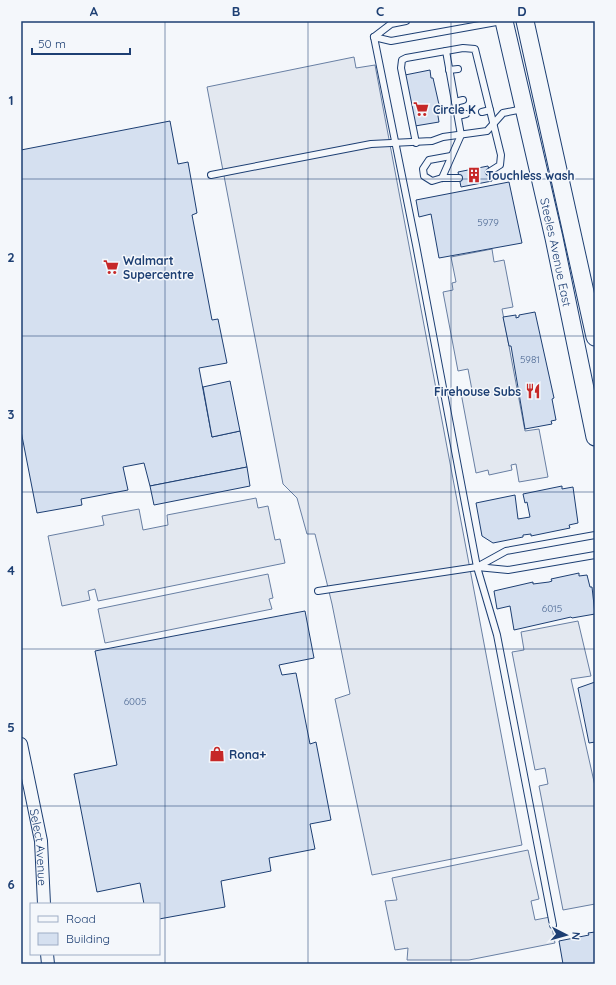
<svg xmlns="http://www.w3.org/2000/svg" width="616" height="985" viewBox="0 0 616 985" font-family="Quicksand,sans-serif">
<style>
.parking{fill:#e3e8f0;stroke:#687fa3}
.building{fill:#d5e0f0;stroke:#1d3f73}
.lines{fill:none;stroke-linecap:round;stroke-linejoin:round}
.lane-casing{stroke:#1d3f73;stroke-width:8}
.street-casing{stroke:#1d3f73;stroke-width:14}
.secondary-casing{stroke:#1d3f73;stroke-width:19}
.lane{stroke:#f4f7fb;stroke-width:6}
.street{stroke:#f4f7fb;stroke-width:12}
.secondary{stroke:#f4f7fb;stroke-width:17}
.grid{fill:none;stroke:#1d3f73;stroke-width:1;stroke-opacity:0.55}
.labels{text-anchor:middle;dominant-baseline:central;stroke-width:3;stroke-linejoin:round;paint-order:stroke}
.number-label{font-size:10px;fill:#4b6792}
.poi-label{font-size:12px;font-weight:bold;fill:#1d3f73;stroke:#f4f7fb;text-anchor:start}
.street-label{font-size:12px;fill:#1d3f73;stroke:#f4f7fb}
.neatline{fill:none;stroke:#1d3f73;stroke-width:1.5}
.grid-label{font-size:13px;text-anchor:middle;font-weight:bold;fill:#1d3f73}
</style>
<rect width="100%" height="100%" fill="#f4f7fb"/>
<!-- parking -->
<g class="parking">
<polygon points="354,57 356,68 375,65 522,845 372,875 335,699 350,694 332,604 315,534 307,534 297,498 283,484 207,87"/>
<polygon points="492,249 494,262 504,260 513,307 502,309 525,431 539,429 548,477 519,482 516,464 511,465 512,470 489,475 488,470 476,473 461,393 472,390 468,369 458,371 443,292 453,290 452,283 456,282 451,257"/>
<polygon points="256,498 258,508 268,506 275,540 280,539 285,563 98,601 95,589 88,591 90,600 62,606 48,536 104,525 102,516 139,509 143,530 168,525 167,515"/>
<polygon points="268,574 273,598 269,599 272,609 105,643 98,609"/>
<polygon points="578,621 591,676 571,679 595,786 595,904 563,910 539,786 548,784 545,768 535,770 512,652 524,650 521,632"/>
<polygon points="528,850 539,899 531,901 535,920 550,917 555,943 469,960 407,960 408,948 395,950 385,901 397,900 392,878"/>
</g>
<!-- building -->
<g class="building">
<polygon points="430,70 431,78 433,78 440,109 437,110 439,122 415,126 405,75"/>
<polygon points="170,121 178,164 188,162 197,213 192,215 212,320 218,319 227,363 199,368 212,437 240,431 247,467 150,486 144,463 123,467 128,490 81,499 82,505 37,513 21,431 21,150"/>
<polygon points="488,166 492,181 461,187 458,172"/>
<polygon points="509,182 522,243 439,258 431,214 419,217 416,200"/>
<polygon points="535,312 554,398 552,399 556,420 551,421 552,424 525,429 511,346 509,346 503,317 516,315 516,318 519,317 519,315"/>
<polygon points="230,381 240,431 212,437 203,387"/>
<polygon points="247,467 250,486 154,505 150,486"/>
<polygon points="562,486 562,489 573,487 578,523 569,525 570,528 531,536 531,534 523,535 523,537 493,543 482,536 476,503 515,495 518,519 530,517 527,502 525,503 523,494"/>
<polygon points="579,573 579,576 587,575 590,587 592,587 595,614 572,618 571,617 514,630 510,606 497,609 494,591 533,582 533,584 549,582 552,581 551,579"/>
<polygon points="305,611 314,658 279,665 282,675 296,673 310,744 316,742 331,820 310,824 315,849 269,858 271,871 221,881 225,907 159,919 159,904 144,904 140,883 97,892 74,774 117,765 95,651"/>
<polygon points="595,682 595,742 589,743 578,688"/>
<polygon points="595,932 595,964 563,964 559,941 589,935 588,933"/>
</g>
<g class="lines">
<defs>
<g id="lane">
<polyline points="374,37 416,245 477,567 497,635 553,925"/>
<polyline points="374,37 391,41 502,21"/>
<polyline points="374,37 391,24 406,21"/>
<polyline points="449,70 458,69"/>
<polyline points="455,102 463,100"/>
<polyline points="482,112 490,110"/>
<polyline points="458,116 466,114"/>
<polyline points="416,143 401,68 402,60 406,58 463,48 475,49 501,155 500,165 489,172"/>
<polyline points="451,156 429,160 423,169 424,176 432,181 442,178 459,178"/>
<polyline points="211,175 371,144 432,141 443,137 487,131 503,113 523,109"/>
<polyline points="442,178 461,135 446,51"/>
<polyline points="477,567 506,551 595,535"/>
<polyline points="318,591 477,567 508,570 595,555"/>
</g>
<g id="street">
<path id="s1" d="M21,744L41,841L44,904"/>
<polyline points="47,954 48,964"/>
</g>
<g id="secondary">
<path id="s2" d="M504,21L554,238L595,437"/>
<polyline points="525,21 595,337"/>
</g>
</defs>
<!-- lane casing -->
<use href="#lane" class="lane-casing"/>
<!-- street casing -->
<use href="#street" class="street-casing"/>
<!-- secondary casing -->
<use href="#secondary" class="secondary-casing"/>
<!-- lane -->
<use href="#lane" class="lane"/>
<!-- street -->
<use href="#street" class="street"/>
<!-- secondary -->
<use href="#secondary" class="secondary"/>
</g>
<!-- grid -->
<path class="grid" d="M165,21V964M308,21V964M451,21V964M21,179H595M21,336H595M21,492H595M21,649H595M21,806H595"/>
<!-- icons -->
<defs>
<symbol id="supermarket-bare" viewBox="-9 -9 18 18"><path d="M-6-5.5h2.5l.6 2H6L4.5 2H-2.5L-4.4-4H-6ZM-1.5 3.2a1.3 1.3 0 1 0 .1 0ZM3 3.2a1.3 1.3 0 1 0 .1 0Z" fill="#c62828" stroke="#f4f7fb" stroke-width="2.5" paint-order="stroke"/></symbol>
<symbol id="building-bare" viewBox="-9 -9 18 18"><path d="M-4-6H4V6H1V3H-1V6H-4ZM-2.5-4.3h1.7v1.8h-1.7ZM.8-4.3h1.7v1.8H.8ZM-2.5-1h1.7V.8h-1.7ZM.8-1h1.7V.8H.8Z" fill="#c62828" stroke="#f4f7fb" stroke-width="2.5" paint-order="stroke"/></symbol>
<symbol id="restaurant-bare" viewBox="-9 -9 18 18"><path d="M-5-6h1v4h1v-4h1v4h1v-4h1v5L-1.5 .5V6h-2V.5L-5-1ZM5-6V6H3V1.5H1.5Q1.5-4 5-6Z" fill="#c62828" stroke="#f4f7fb" stroke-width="2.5" paint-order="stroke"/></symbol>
<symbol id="shop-bare" viewBox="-9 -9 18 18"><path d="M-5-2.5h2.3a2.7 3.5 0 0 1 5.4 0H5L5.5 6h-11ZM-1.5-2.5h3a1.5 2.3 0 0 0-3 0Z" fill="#c62828" stroke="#f4f7fb" stroke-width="2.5" paint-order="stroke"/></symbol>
</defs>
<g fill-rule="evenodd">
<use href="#supermarket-bare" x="410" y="98" width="22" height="22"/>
<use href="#building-bare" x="463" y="164" width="22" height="22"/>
<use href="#supermarket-bare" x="100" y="256" width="22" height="22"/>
<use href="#restaurant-bare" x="522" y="380" width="22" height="22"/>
<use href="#shop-bare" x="206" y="743" width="22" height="22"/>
</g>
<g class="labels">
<!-- number labels -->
<g class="number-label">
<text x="488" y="222">5979</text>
<text x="530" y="359">5981</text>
<text x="552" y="608">6015</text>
<text x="135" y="701">6005</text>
</g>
<!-- poi labels -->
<g class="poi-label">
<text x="433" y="109">Circle K</text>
<text x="486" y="175">Touchless wash</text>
<text x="123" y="260">Walmart<tspan x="123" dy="14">Supercentre</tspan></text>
<text x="521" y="391" text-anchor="end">Firehouse Subs</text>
<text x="229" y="754">Rona+</text>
</g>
<!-- street labels -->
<g class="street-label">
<text stroke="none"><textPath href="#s2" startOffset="237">Steeles Avenue East</textPath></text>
<text stroke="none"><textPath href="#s1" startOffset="105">Select Avenue</textPath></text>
</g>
</g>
<!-- border -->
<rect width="616" height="985" fill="none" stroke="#f4f7fb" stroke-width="44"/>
<!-- legend -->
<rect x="30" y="903" width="130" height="52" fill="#f4f7fb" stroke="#9eadc5"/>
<rect x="38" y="916" width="20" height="6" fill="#f4f7fb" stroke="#9eadc5"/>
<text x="66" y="923" font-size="12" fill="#1d3f73">Road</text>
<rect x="38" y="933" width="20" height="12" fill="#d5e0f0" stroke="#9eadc5"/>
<text x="66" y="943" font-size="12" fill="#1d3f73">Building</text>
<!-- north arrow -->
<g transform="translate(566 935) rotate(96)" stroke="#f4f7fb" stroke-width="3" paint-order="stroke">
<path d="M0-3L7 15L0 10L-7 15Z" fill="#1d3f73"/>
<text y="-6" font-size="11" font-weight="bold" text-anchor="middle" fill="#1d3f73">N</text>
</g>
<!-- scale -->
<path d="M32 48v6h98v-6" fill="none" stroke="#1d3f73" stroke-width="2"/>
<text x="38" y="48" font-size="12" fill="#1d3f73" stroke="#f4f7fb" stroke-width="3" paint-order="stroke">50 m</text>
<rect x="22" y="22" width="572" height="941" class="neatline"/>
<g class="grid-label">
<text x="94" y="16">A</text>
<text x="236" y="16">B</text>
<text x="380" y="16">C</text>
<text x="522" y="16">D</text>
<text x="11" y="105">1</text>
<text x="11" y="262">2</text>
<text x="11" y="419">3</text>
<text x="11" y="575">4</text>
<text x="11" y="732">5</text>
<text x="11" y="889">6</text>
</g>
</svg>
